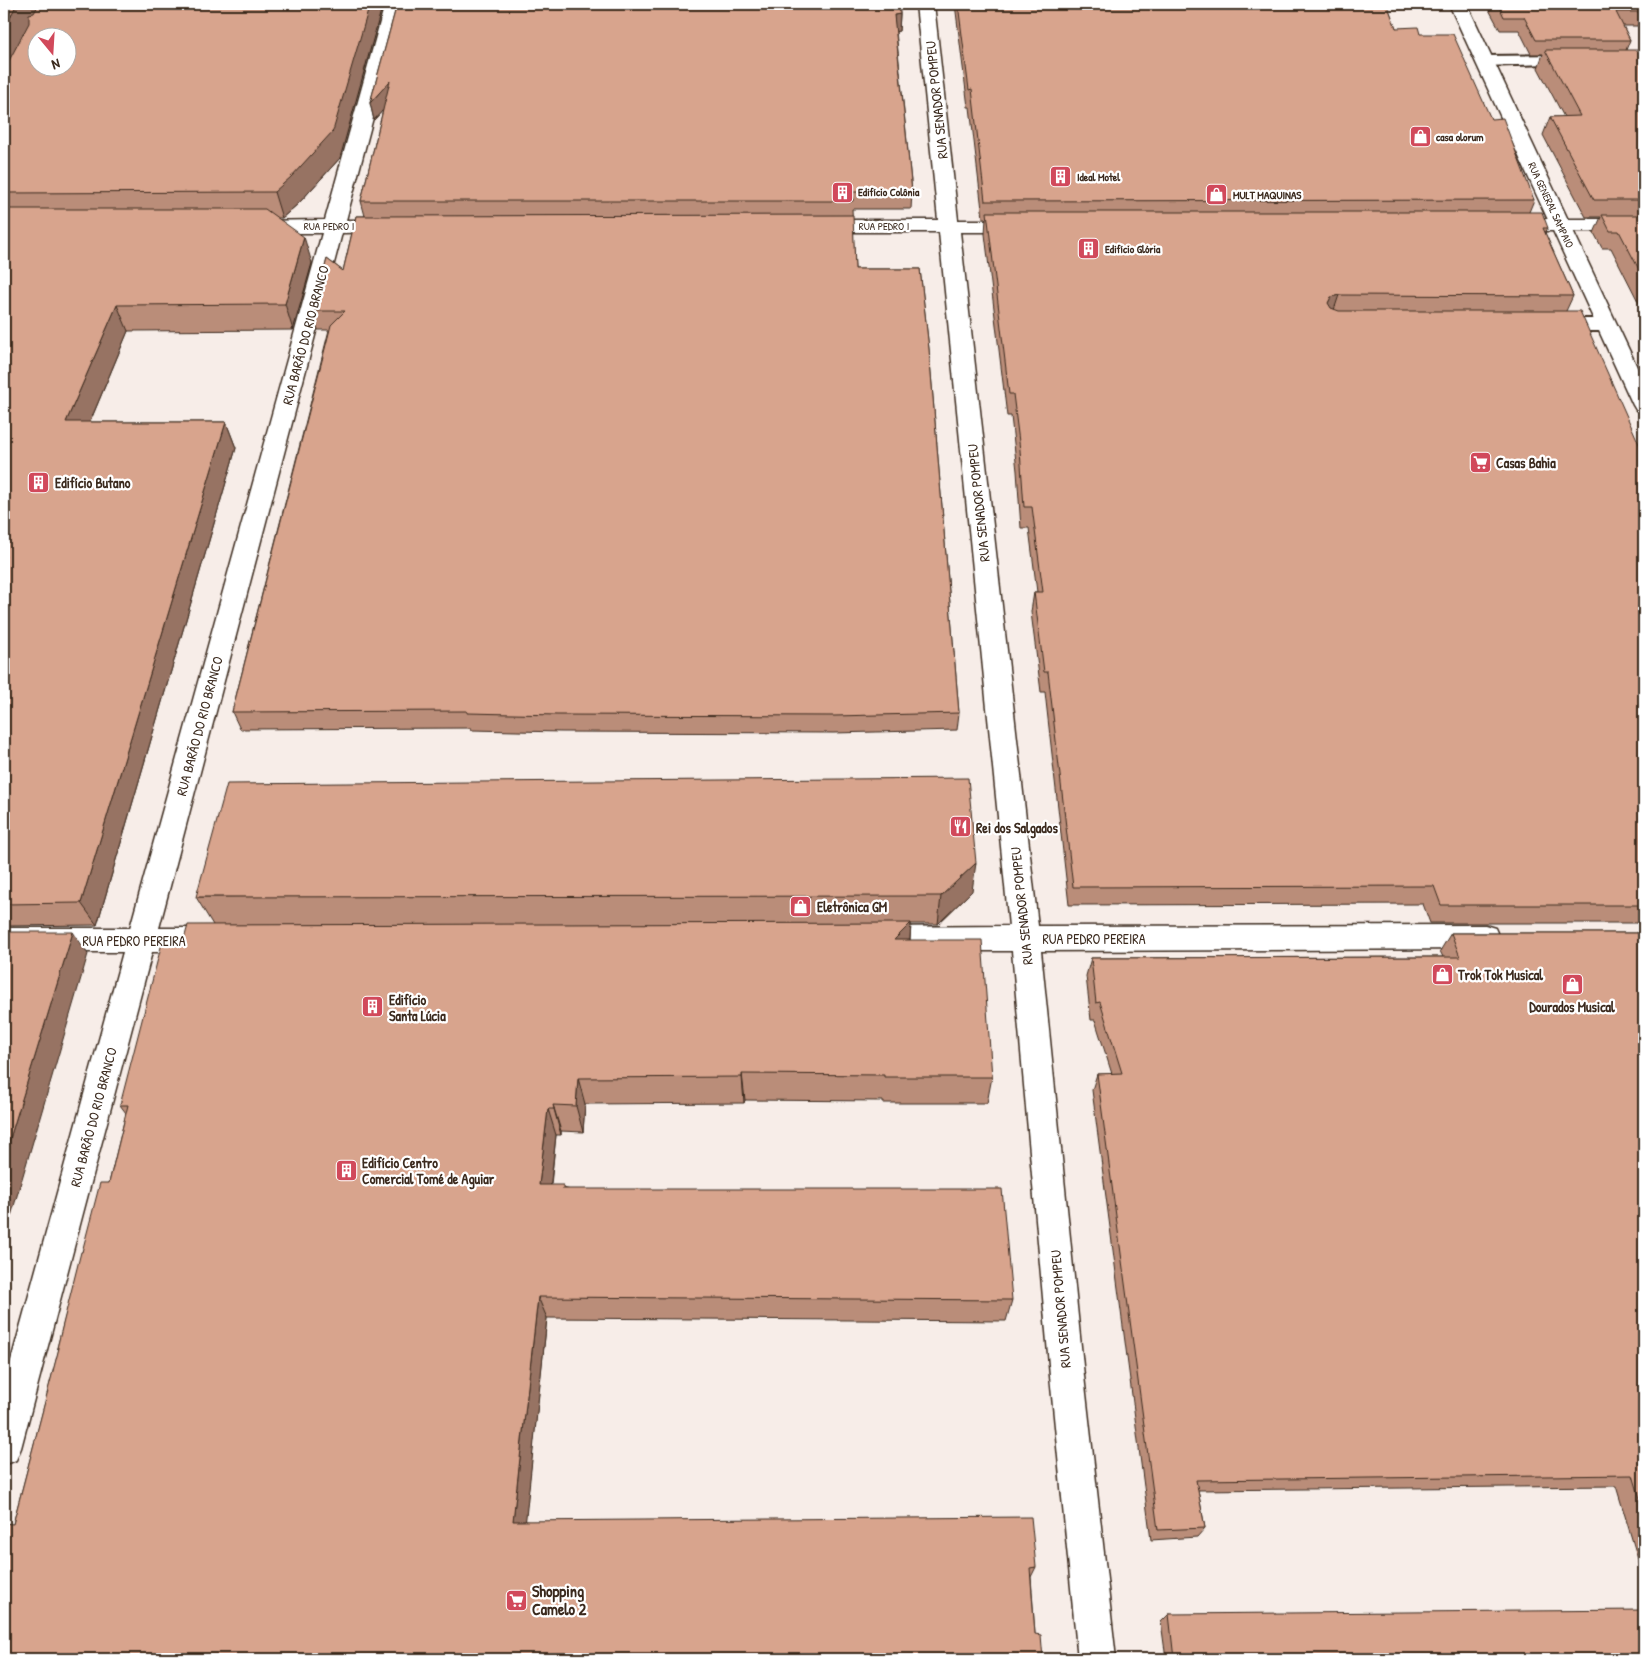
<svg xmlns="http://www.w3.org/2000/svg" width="1648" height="1663" viewBox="0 0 1648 1663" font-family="'Patrick Hand',sans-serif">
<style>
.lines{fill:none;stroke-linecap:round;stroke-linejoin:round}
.service-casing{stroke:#3b2a1e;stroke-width:4}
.minor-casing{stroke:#3b2a1e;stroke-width:3}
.secondary-casing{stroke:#3b2a1e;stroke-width:3}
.service{fill:#fff;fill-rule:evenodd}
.minor{fill:#fff;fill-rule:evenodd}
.secondary{fill:#fff;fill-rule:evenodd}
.wall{fill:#ba8d79;stroke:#3b2a1e}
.shaded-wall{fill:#977363;stroke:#3b2a1e}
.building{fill:#d8a48d;stroke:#3b2a1e;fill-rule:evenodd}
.labels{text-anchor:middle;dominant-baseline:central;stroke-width:4.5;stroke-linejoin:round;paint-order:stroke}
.far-poi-label{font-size:11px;font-weight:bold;fill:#3b2a1e;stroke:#fff;text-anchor:start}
.far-street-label{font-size:11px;fill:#3b2a1e;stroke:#fff}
.street-label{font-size:14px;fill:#3b2a1e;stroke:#fff}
.poi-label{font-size:14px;font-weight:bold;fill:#3b2a1e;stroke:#fff;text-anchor:start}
.near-poi-label{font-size:16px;font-weight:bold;fill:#3b2a1e;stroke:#fff;text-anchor:start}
</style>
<rect width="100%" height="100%" fill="#f7ede8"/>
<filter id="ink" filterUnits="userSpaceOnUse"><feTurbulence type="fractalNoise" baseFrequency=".02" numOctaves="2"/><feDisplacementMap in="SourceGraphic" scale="10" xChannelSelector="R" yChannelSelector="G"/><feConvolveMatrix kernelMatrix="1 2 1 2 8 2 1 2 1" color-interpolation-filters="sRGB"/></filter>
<g filter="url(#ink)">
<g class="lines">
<defs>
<g id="service">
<polygon points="1573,55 1579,57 1581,60 1579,63 1484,66 1478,64 1476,61 1478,58 1484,56"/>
<polygon points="1555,319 1606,319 1613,321 1615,325 1613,329 1606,331 1555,331 1548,329 1546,325 1548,321"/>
</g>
<g id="minor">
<polygon points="385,4 403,4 346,220 392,220 399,222 402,226 399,230 392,232 342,233 159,928 220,928 230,931 234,940 230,949 220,952 152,952 21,1448 16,1460 4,1465 4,1386 123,952 4,952 4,928 130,928 322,233 253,233 246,231 243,227 246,223 253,221 325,220"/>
<polygon points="916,4 934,4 958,220 1022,220 1029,222 1032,226 1029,230 1022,232 960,232 1038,926 1485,925 1495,928 1499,937 1495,946 1485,949 1041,951 1084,1376 1116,1659 1078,1659 1050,1376 1012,951 873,951 863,948 859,939 863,930 873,927 1009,926 939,232 815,232 808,230 805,226 808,222 815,220 938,220"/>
<polygon points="1510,219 1644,219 1644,231 1510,231 1503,229 1500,225 1503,221"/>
</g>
<polygon id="secondary" points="1449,4 1467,4 1644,382 1644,412 1636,410 1633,405"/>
</defs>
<!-- service casing -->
<use href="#service" class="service-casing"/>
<!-- minor casing -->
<use href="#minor" class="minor-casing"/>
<!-- secondary casing -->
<use href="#secondary" class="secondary-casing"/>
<!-- service -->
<use href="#service" class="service"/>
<!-- minor -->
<use href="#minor" class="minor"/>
<!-- secondary -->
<use href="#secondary" class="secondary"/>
</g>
<!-- wall -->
<g class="wall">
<polygon points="4,4 382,7 340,158 299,203 282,218 278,218 312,263 293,330 128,331 90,422 226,422 236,448 97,925 4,926"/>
<polygon points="397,4 899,4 900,14 899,31 896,31 912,192 911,209 852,209 855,269 920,269 929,349 959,713 957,730 834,733 561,732 472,730 471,728 240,729 232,712 329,330 318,330 313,311 327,259 343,271 356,216 365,216 361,201 383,110 374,120 370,103"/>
<polygon points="955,4 1387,4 1396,28 1420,34 1491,119 1534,200 1529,212 1548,228 1545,233 1573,296 1566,311 1644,455 1644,923 1430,923 1423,904 1069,905 1045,692 1041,692 1031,612 1034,592 1037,592 1029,528 1021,528 1017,471 1011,416 1007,416 985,234 986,218 983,218 970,107 968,107"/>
<polygon points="1486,4 1641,4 1644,9 1644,17 1641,26 1623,26 1630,40 1626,50 1644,60 1644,313 1611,248 1602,248 1594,233 1601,217 1586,217 1543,135 1550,117 1564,117 1538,68 1543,54 1531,54 1519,30 1500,30"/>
<polygon points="1644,317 1644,329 1641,323"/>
<polygon points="972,891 938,924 911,924 910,940 992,1077 987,1103 883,1103 883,1101 745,1100 744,1103 585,1104 583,1132 561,1131 561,1135 556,1135 551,1185 1012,1300 1006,1321 547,1318 525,1521 1036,1567 1031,1577 1035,1634 13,1524 59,1349 57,1348 82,1252 109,1183 126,1113 120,1105 183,943 213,925 196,897"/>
<polygon points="1451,933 1644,933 1644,1579 1616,1486 1198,1490 1205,1528 1197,1537 1151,1540 1092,1090 1097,1074 1112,1074 1095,1020 1091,1020 1086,976 1091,958 1443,957 1440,951"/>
<polygon points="1169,1614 1644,1659 1166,1659 1161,1622"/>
</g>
<!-- shaded-wall -->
<g class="shaded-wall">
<polygon points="17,4 41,4 4,74 4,28"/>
<polygon points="370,4 381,4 382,7 340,158 299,203 282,218 274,192"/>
<polygon points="900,14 899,31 894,32 894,15"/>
<polygon points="390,81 394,98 374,120 370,103"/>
<polygon points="304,237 312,263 293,330 285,304"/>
<polygon points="1339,295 1332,316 1328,303 1331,297"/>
<polygon points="117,305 128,331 79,448 66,422"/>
<polygon points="226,422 236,448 97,925 81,903"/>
<polygon points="976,863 972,891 938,924 941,896"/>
<polygon points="911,923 909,952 894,940"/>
<polygon points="73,932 88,954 4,1240 4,1158"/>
<polygon points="742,1074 745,1100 744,1103 742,1077"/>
<polygon points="578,1078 585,1104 583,1132 576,1106"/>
<polygon points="553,1105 561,1131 561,1135 554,1109"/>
<polygon points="548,1109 556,1135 548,1209 539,1185"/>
<polygon points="538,1297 547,1318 524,1536 513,1521"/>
</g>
<!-- building -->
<g class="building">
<polygon points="4,4 17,4 4,28"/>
<path d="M39,4H370L333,131L291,177L274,192L4,193V70L29,23V14L34,13ZM38,38H68V68H38Z"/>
<polygon points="397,4 899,4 900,14 894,15 912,192 852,192 853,201 361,201 390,81 370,103"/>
<polygon points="958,4 1387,4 1396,28 1418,27 1420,34 1453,34 1491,119 1503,118 1534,200 985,201 972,89 969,90"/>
<polygon points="1498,4 1641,4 1644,9 1644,12 1616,12 1630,40 1536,40 1524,17 1504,17"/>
<polygon points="1545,50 1639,50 1644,60 1644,200 1594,200 1550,117 1580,116"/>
<polygon points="4,209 265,209 304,237 285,304 117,305 66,422 226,422 81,903 4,904 4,561 6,556 4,556"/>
<polygon points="987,212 1542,212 1548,228 1543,228 1573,296 1339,295 1331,297 1328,303 1331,308 1339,311 1580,311 1644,455 1644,905 1441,905 1434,886 1073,887 1048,672 1044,672 1034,592 1043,592 1032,507 1024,507 1020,450 1013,394 1009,394"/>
<polygon points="853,215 855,269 920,269 929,349 959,713 835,716 557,715 467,713 467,711 232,712 331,325 345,311 313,311 327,259 343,271 356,216"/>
<polygon points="1602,215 1644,215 1644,279 1619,231 1610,231"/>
<polygon points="968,778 976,863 941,896 196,897 227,784"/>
<polygon points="911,923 894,940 982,940 992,1077 884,1077 884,1075 742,1074 742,1077 578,1078 576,1106 553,1105 554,1109 548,1109 539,1185 563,1185 563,1189 1002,1189 1012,1300 538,1297 513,1521 1031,1517 1036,1567 1030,1568 1035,1634 1041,1635 1043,1659 4,1659 4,1523 13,1524 59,1348 57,1348 81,1252 82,1252 100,1183 109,1183 128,1105 120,1105 162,943 183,943 188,925"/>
<polygon points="4,932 73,932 4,1158"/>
<polygon points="1451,933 1644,933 1644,1512 1633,1475 1196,1480 1205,1528 1158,1530 1097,1074 1122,1073 1100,1002 1096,1003 1091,958 1460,957"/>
<polygon points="1644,1610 1644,1659 1174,1659 1169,1614"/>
</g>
</g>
<!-- icons -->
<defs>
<symbol id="shop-square" viewBox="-11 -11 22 22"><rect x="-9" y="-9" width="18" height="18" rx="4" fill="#d1495b" stroke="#fff"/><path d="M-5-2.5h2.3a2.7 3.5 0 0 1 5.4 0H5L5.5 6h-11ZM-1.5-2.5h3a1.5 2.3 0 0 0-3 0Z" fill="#fff"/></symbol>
<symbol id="building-square" viewBox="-11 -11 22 22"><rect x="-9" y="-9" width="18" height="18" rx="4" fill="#d1495b" stroke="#fff"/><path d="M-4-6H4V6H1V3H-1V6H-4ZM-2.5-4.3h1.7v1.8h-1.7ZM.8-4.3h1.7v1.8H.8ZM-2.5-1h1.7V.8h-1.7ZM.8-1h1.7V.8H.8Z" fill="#fff"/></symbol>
<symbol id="supermarket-square" viewBox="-11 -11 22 22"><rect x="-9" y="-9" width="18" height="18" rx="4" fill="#d1495b" stroke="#fff"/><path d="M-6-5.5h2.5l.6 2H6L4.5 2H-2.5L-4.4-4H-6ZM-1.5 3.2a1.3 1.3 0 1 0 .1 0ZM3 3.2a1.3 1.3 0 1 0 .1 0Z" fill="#fff"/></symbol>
<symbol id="restaurant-square" viewBox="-11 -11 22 22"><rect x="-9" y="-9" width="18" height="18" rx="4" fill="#d1495b" stroke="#fff"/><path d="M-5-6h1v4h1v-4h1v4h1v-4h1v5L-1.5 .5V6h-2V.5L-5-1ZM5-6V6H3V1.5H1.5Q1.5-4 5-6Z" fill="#fff"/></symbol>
</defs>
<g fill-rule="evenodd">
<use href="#shop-square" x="1408" y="124" width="25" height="25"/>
<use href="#building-square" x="1048" y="164" width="25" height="25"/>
<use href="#building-square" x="830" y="180" width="25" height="25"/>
<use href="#shop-square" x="1204" y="182" width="25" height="25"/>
<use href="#building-square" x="1076" y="236" width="25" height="25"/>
<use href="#supermarket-square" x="1468" y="450" width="25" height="25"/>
<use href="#building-square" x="26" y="470" width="25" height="25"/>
<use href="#restaurant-square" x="948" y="814" width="25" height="25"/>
<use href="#shop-square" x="788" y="894" width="25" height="25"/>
<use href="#shop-square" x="1430" y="962" width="25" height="25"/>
<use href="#shop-square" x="1560" y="972" width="25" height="25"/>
<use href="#building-square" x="360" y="994" width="25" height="25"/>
<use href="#building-square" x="334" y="1158" width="25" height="25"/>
<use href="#supermarket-square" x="504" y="1588" width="25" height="25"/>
</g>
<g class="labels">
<!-- far-poi labels -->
<g class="far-poi-label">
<text x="1436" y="137">casa olorum</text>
<text x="1077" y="177">Ideal Motel</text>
<text x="858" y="192">Edifício Colônia</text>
<text x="1233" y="195">MULT MAQUINAS</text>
<text x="1105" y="249">Edifício Glória</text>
</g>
<!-- far-street labels -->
<g class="far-street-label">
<text transform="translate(1551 205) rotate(65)">RUA GENERAL SAMPAIO</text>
<text x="329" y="226">RUA PEDRO I</text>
<text x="884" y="226">RUA PEDRO I</text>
</g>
<!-- street labels -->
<g class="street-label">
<text transform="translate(936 100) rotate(-96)">RUA SENADOR POMPEU</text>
<text transform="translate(305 335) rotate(-75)">RUA BARÃO DO RIO BRANCO</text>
<text transform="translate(978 503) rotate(-96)">RUA SENADOR POMPEU</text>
<text transform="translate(199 726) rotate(-75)">RUA BARÃO DO RIO BRANCO</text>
<text transform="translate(1021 906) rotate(-96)">RUA SENADOR POMPEU</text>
<text x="1094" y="938">RUA PEDRO PEREIRA</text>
<text x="134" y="940">RUA PEDRO PEREIRA</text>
<text transform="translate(93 1117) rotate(-75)">RUA BARÃO DO RIO BRANCO</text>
<text transform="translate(1060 1309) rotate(-95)">RUA SENADOR POMPEU</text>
</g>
<!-- poi labels -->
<g class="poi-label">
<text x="1496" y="462">Casas Bahia</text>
<text x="55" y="482">Edifício Butano</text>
<text x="976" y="827">Rei dos Salgados</text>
<text x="817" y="906">Eletrônica GM</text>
<text x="1458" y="974">Trok Tok Musical</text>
<text x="389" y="999">Edifício<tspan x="389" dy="16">Santa Lúcia</tspan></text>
<text x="1572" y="1006" text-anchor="middle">Dourados Musical</text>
<text x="362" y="1162">Edifício Centro<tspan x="362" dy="16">Comercial Tomé de Aguiar</tspan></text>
</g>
<!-- near-poi labels -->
<g class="near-poi-label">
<text x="532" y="1591">Shopping<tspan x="532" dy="18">Camelo 2</tspan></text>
</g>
</g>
<!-- margin -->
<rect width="1648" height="1663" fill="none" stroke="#fff" stroke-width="20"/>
<rect x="10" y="10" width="1628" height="1643" fill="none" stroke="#3b2a1e" stroke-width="2" filter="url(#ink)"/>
<!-- north arrow -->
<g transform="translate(52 52) rotate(162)"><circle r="24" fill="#ffffff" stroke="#b1aaa5"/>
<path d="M0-4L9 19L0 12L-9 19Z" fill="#d1495b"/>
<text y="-8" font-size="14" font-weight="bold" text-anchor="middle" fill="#3b2a1e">N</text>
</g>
</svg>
